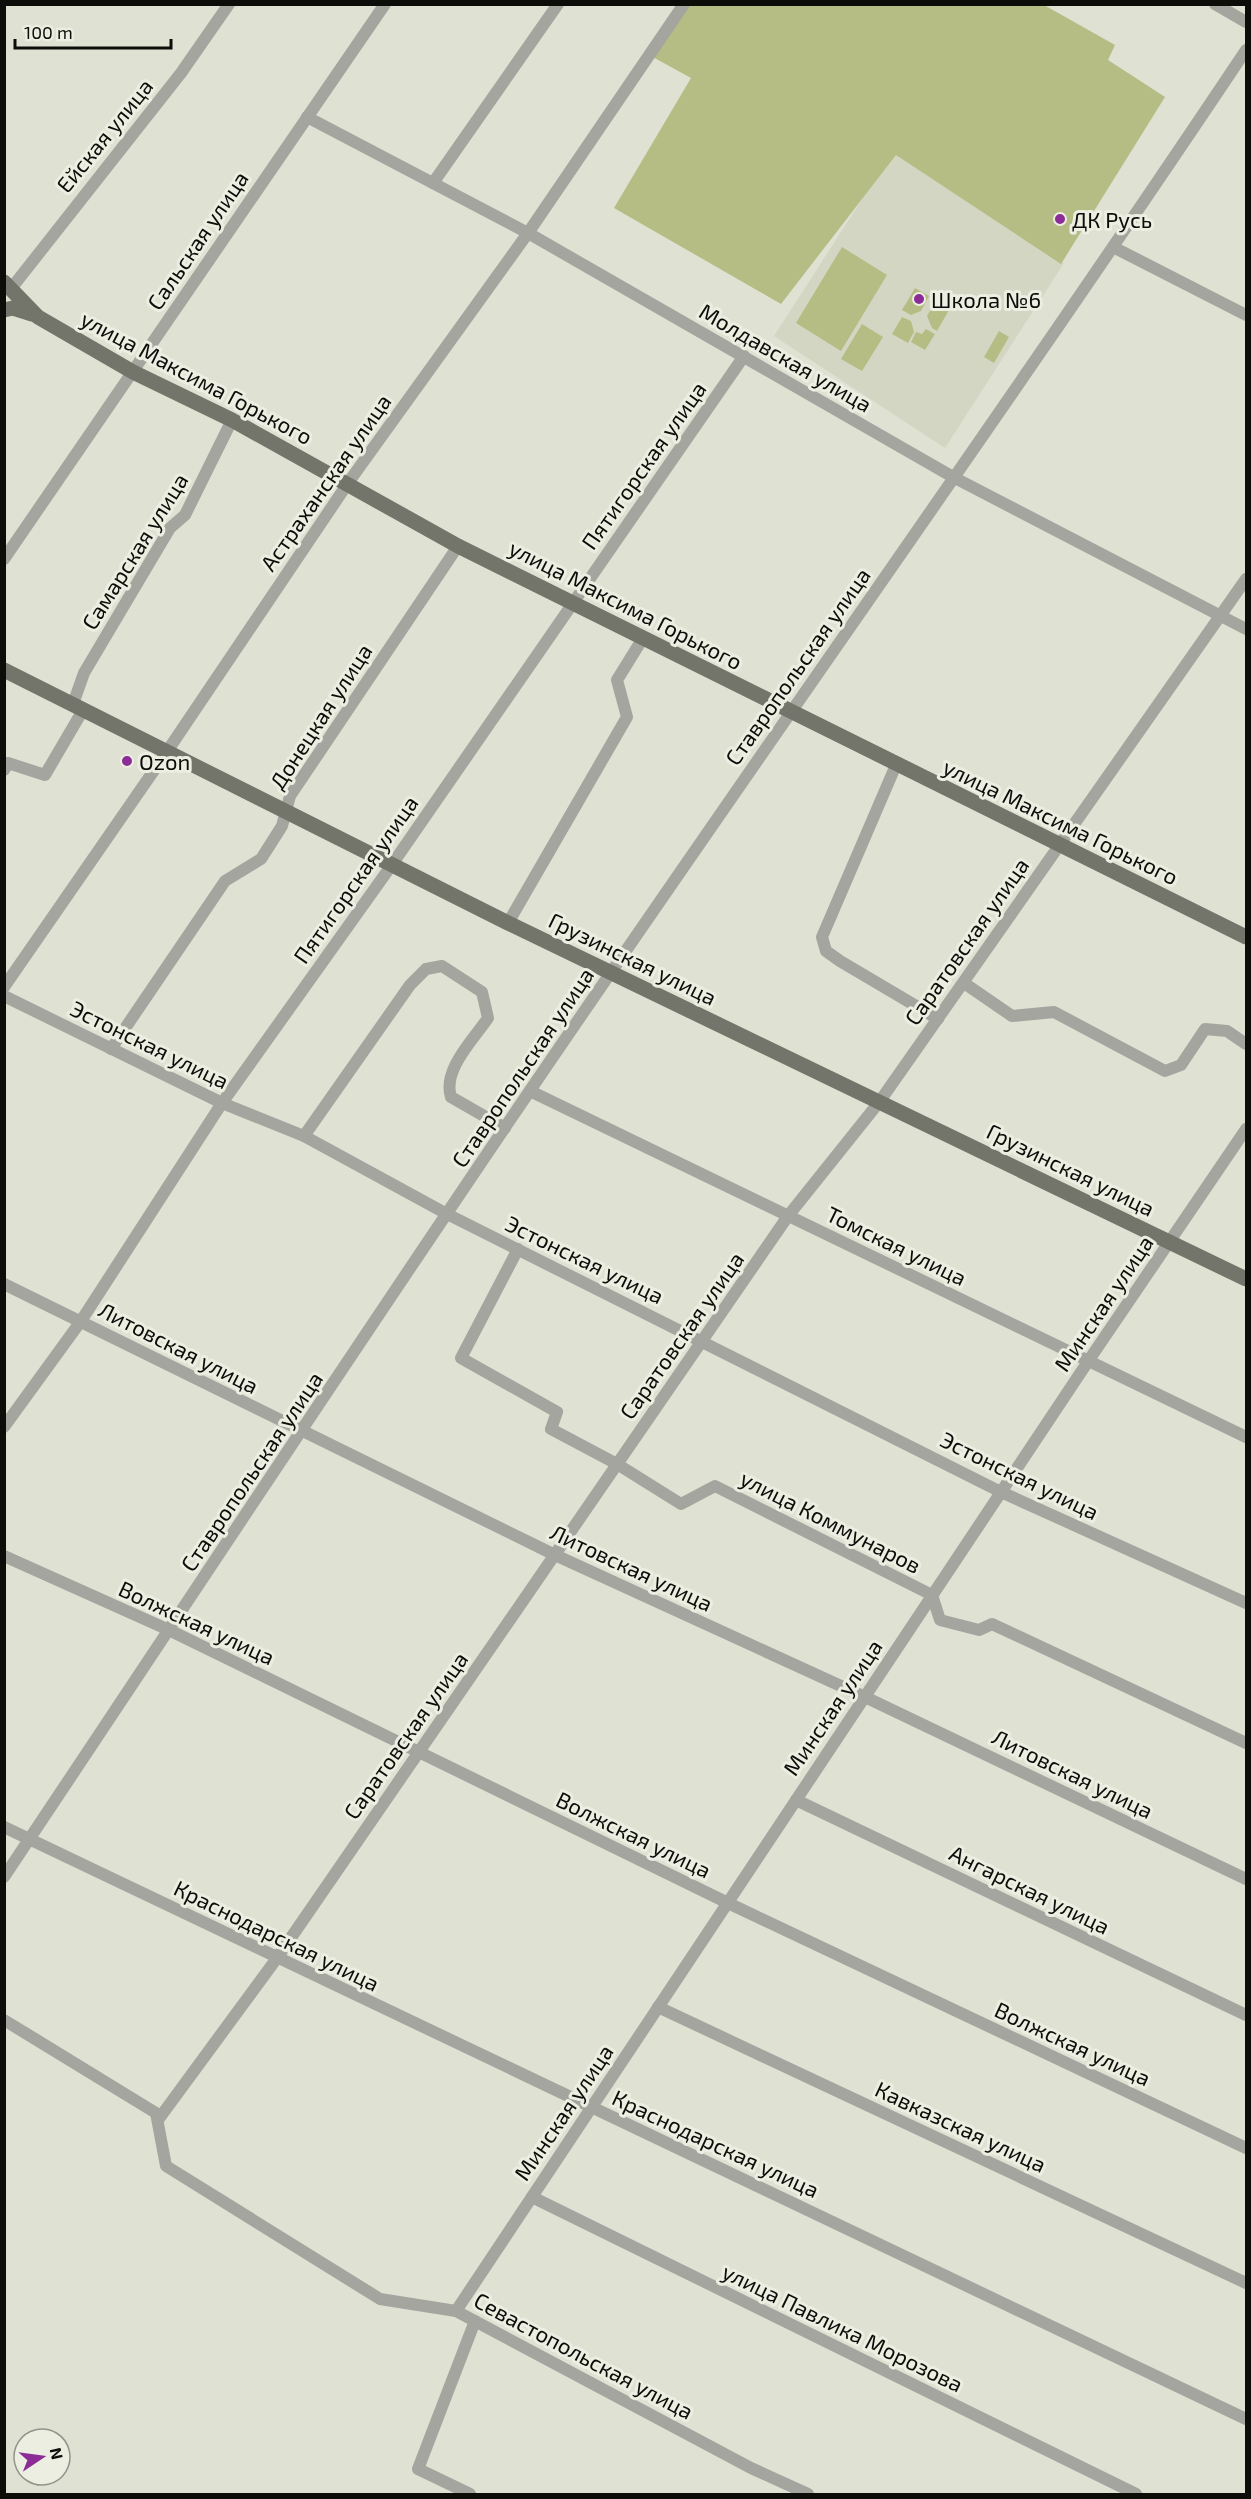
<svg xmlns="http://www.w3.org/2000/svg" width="1251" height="2499" viewBox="0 0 1251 2499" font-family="'Exo 2',sans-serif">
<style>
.built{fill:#d3d6c2}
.green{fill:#b6bd84}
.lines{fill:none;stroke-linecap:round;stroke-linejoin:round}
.minor{stroke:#a4a59f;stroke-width:12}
.major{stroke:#73746a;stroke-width:15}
.poi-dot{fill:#8c2c96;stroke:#eceee1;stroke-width:2}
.labels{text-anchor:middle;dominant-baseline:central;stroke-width:6;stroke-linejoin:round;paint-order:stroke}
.street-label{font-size:22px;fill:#0c0c08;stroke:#eceee1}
.poi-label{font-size:22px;fill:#0c0c08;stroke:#eceee1;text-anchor:start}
</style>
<rect width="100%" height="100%" fill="#dfe1d3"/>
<!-- built -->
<polygon class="built" points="893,151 1064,263 945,448 774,336"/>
<!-- green -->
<g class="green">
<polygon points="689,5 1044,5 1115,45 1108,60 1165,97 1061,264 896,155 781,304 614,208 691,78 651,56"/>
<polygon points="842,247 887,275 841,351 796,323"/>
<polygon points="915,288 929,296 921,311 911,315 902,310"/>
<polygon points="935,302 949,310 937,331 932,328 927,316"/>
<polygon points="902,317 911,321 914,332 908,343 892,334"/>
<polygon points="862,324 883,337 862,371 841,359"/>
<polygon points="926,329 935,334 925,350 911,342 916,332 922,334"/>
<polygon points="999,331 1009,337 994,363 984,357"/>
</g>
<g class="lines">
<!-- minor -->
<g class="minor">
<polyline points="1215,4 1246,22"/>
<polyline points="307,117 528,233 953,477 1246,629"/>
<polyline points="433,183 558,4"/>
<polyline points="1115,248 1246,315"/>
<polyline points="10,290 181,73 229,4"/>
<polyline points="4,559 385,4"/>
<polyline points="73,704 84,673 170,528 185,515 232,420"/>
<polyline points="896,765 822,937 826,951 840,961 938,1019"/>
<polyline points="4,770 8,763 45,775 83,710"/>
<polyline points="508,923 627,717 617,680 643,638"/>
<polyline points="964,983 1012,1016 1054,1012 1165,1071 1181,1065 1205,1029 1227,1031 1246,1044"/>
<polyline points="4,987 166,753 348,483 528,233 684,4"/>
<polyline points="4,996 222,1103 304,1136 447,1214 1001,1492 1246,1603"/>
<polyline points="111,1049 225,881 261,859 282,826 290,796 458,546"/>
<polyline points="530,1091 1246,1437"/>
<path d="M304,1136L410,985L426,969L442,966L482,992L488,1018C474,1039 442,1070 451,1097L505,1128"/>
<polyline points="518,1249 461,1358 557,1412 551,1429 617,1464 681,1504 715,1486 932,1595 940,1620 979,1630 992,1624 1246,1743"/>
<polyline points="4,1284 555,1555 865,1697 1246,1879"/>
<polyline points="4,1427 81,1321 222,1103 391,866 744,356"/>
<polyline points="4,1556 169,1630 728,1903 1246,2148"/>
<polyline points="796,1800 1246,2015"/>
<polyline points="4,1827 1246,2419"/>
<path d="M4,1877C179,1615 352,1352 529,1092C766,744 1012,400 1246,50"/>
<polyline points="658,2007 1246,2283"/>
<polyline points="4,2020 156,2113 166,2166 380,2299 456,2311 751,2468 808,2494"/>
<polyline points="158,2120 277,1958 788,1216 880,1101 1246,579"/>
<polyline points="532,2197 1136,2494"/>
<polyline points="456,2311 1089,1360 1246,1129"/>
<polyline points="470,2494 418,2469 475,2321"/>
</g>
<!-- major -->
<g class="major">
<polyline points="4,282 38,317 133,372 232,420 458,546 1246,937"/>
<polyline points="4,310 13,308 32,314"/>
<polyline points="4,670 508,923 1246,1279"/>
</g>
</g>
<!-- markers -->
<g class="poi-dot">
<circle cx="1060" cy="219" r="6"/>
<circle cx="919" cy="299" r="6"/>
<circle cx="127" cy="761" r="6"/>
</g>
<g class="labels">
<!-- street labels -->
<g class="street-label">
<text transform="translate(104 135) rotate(-51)">Ейская улица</text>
<text transform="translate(197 240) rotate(-56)">Сальская улица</text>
<text transform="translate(786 357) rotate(30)">Молдавская улица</text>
<text transform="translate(197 377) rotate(28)">улица Максима Горького</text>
<text transform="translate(643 465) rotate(-55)">Пятигорская улица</text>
<text transform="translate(325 482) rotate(-55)">Астраханская улица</text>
<text transform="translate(134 551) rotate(-58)">Самарская улица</text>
<text transform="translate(626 604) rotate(27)">улица Максима Горького</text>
<text transform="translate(797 666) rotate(-55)">Ставропольская улица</text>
<text transform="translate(320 716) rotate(-57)">Донецкая улица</text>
<text transform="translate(1061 821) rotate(26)">улица Максима Горького</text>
<text transform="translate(355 879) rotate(-55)">Пятигорская улица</text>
<text transform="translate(966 941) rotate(-55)">Саратовская улица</text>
<text transform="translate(633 958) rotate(26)">Грузинская улица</text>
<text transform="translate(150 1044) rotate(26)">Эстонская улица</text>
<text transform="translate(522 1067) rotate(-56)">Ставропольская улица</text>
<text transform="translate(1071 1169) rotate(26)">Грузинская улица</text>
<text transform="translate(897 1245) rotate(26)">Томская улица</text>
<text transform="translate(585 1259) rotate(26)">Эстонская улица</text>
<text transform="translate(1103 1303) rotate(-56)">Минская улица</text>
<text transform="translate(681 1335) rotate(-55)">Саратовская улица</text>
<text transform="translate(179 1347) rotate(27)">Литовская улица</text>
<text transform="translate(251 1471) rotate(-56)">Ставропольская улица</text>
<text transform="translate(1020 1475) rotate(26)">Эстонская улица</text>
<text transform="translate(831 1521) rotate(27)">улица Коммунаров</text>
<text transform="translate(632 1567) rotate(25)">Литовская улица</text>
<text transform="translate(197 1622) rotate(25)">Волжская улица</text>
<text transform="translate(832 1707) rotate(-56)">Минская улица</text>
<text transform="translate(405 1735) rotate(-55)">Саратовская улица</text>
<text transform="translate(1073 1773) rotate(26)">Литовская улица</text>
<text transform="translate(634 1834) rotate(26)">Волжская улица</text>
<text transform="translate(1030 1889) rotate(26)">Ангарская улица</text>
<text transform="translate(277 1935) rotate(26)">Краснодарская улица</text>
<text transform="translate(1073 2043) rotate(25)">Волжская улица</text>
<text transform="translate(563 2112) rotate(-56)">Минская улица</text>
<text transform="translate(961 2126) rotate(25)">Кавказская улица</text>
<text transform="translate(716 2143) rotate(25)">Краснодарская улица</text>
<text transform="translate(843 2327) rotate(26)">улица Павлика Морозова</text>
<text transform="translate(584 2355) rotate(28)">Севастопольская улица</text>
</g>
<!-- poi labels -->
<g class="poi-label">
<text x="1072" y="219">ДК Русь</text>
<text x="931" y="299">Школа №6</text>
<text x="139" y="761">Ozon</text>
</g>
</g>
<!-- border -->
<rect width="1251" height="2499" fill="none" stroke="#0c0c08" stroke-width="12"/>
<!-- north arrow -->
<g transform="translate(42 2457) rotate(77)"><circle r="28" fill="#eceee1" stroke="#92948a" stroke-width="1.5"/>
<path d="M0-4.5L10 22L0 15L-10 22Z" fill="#8c2c96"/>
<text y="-9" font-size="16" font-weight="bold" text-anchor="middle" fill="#0c0c08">N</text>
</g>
<!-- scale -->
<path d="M15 39v9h156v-9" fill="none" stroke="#0c0c08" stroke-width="3"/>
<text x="24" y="39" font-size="18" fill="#0c0c08" stroke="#eceee1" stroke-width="4.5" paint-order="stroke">100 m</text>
</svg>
